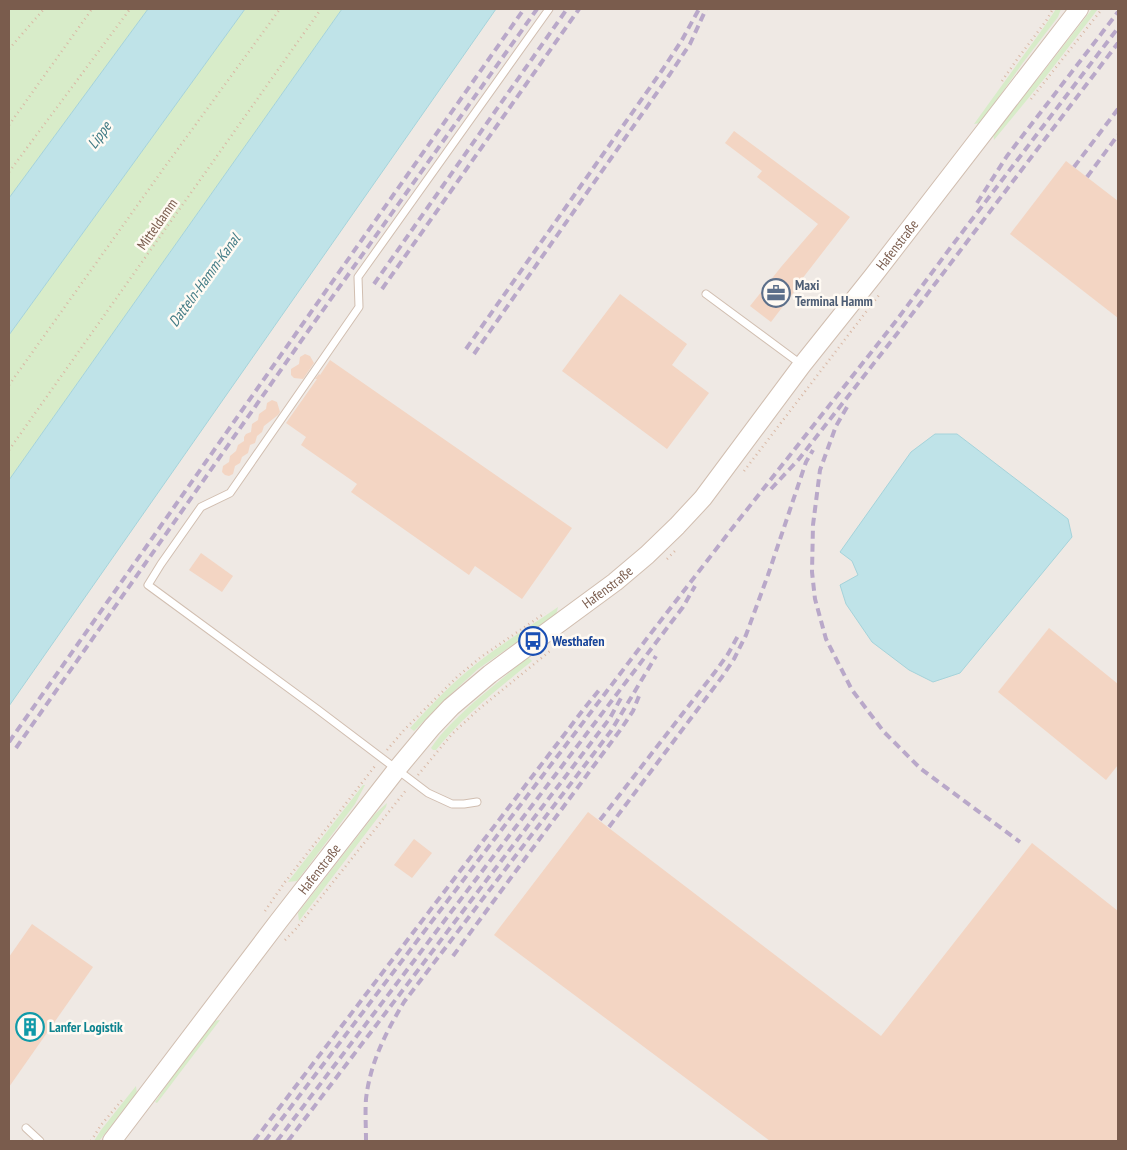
<svg xmlns="http://www.w3.org/2000/svg" width="1127" height="1150" viewBox="0 0 1127 1150" font-family="'PT Sans Narrow',sans-serif">
<style>
.industrial{fill:#efe9e4}
.green{fill:#d8ecc9}
.water{fill:#bfe3e8;stroke:#a5d3da}
.building{fill:#f3d5c3}
.lines{fill:none;stroke-linecap:round;stroke-linejoin:round}
.service-casing{stroke:#d1beb0;stroke-width:9}
.tertiary-casing{stroke:#d1beb0;stroke-width:20}
.path{stroke:#d9b8a5;stroke-width:2.5;stroke-dasharray:1 4;stroke-linecap:butt}
.service{stroke:#fff;stroke-width:7}
.tertiary{stroke:#fff;stroke-width:18}
.rail{stroke:#b9a8c9;stroke-width:4;stroke-dasharray:8 5;stroke-linecap:butt}
.labels{text-anchor:middle;dominant-baseline:central;stroke-width:5;stroke-linejoin:round;paint-order:stroke}
.street-label{font-size:14px;fill:#7a5c4d;stroke:#fffaf3}
.service-label{font-size:14px;font-weight:bold;fill:#4e5e75;stroke:#fffaf3;text-anchor:start}
.transit-label{font-size:14px;font-weight:bold;fill:#164399;stroke:#fffaf3;text-anchor:start}
.culture-label{font-size:14px;font-weight:bold;fill:#0d838f;stroke:#fffaf3;text-anchor:start}
.water-label{font-size:15px;font-style:italic;fill:#437c86;stroke:#fffaf3}
</style>
<rect width="100%" height="100%" fill="#fdf6ec"/>
<!-- industrial -->
<polygon class="industrial" points="496,9 1118,9 1118,1141 9,1141 9,706"/>
<!-- green -->
<g class="green">
<polygon points="9,9 148,9 9,198"/>
<polygon points="245,9 342,9 9,480 9,335"/>
<polygon points="1056,9 1061,9 1058,17 1022,64 981,123 974,124 1044,27"/>
<polygon points="1092,9 1098,9 1044,79 994,140 993,133 1040,76"/>
<path d="M558,607L556,615L478,669L452,693L414,731L410,728C431,705 452,683 476,664C502,643 531,626 558,607Z"/>
<path d="M528,657L532,661C498,689 463,716 436,750H433L431,748C443,730 458,717 474,702C492,687 510,672 528,657Z"/>
<polygon points="363,785 365,785 355,804 297,881 288,882"/>
<polygon points="387,803 386,807 299,921 298,913 375,814"/>
<polygon points="220,1020 157,1103 155,1102 183,1061 212,1021"/>
<polygon points="136,1086 137,1094 99,1141 94,1141 101,1130"/>
</g>
<!-- water -->
<g class="water">
<polygon points="148,9 245,9 9,335 9,198"/>
<polygon points="342,9 496,9 9,706 9,480"/>
<polygon points="935,434 957,434 1068,519 1072,537 960,673 933,682 909,670 872,642 846,604 840,585 858,575 852,561 840,552 911,452"/>
</g>
<!-- building -->
<g class="building">
<polygon points="734,131 850,217 802,279 803,280 771,322 750,306 781,267 818,224 757,177 762,171 725,143"/>
<polygon points="1066,161 1118,201 1118,318 1010,234"/>
<polygon points="620,294 687,344 672,365 709,393 667,449 562,371"/>
<polygon points="305,354 310,356 314,363 303,379 294,378 291,375 291,369 299,364 300,357"/>
<polygon points="330,360 572,528 522,599 475,566 469,575 351,492 357,484 301,445 306,437 286,423 317,379 315,379 319,374 320,375"/>
<polygon points="272,400 277,402 280,412 278,415 264,426 262,432 257,436 255,443 250,445 248,453 242,457 240,463 235,466 233,474 229,476 225,475 222,472 223,466 229,462 230,456 236,451 238,445 244,441 244,437 246,434 251,432 252,424 258,420 259,414 266,409 267,403"/>
<polygon points="201,553 233,576 222,592 189,570"/>
<polygon points="1049,628 1118,684 1118,765 1106,780 998,692"/>
<polygon points="588,812 881,1036 1032,843 1118,911 1118,1141 770,1141 494,935"/>
<polygon points="414,839 432,853 412,878 394,865"/>
<polygon points="32,924 93,967 9,1087 9,957"/>
</g>
<g class="lines">
<defs>
<g id="service">
<polyline points="706,294 802,365"/>
<polyline points="477,802 464,804 452,804 428,793 317,709 148,585 161,564 201,507 230,493 359,307 358,277 549,9"/>
<polyline points="26,1128 40,1141"/>
</g>
<g id="tertiary">
<path id="s1" d="M112,1141L278,922L397,769L432,727L451,707L490,674L615,582L647,555L677,526L703,498L802,365L873,276L1079,9"/>
</g>
</defs>
<!-- service casing -->
<use href="#service" class="service-casing"/>
<!-- tertiary casing -->
<use href="#tertiary" class="tertiary-casing"/>
<!-- path -->
<g class="path">
<polyline points="9,49 44,9"/>
<polyline points="1002,81 1018,58 1046,21 1053,9"/>
<polyline points="1031,99 1102,9"/>
<polyline points="9,125 92,9"/>
<polyline points="9,172 130,9"/>
<polyline points="9,385 164,168 280,9"/>
<polyline points="9,450 321,9"/>
<polyline points="744,471 879,295"/>
<polyline points="667,559 677,549"/>
<polyline points="387,750 404,730 457,677 481,657 545,613"/>
<polyline points="418,775 452,734 479,709 550,651"/>
<polyline points="265,911 285,882 375,766"/>
<polyline points="285,940 295,930 407,789"/>
<polyline points="91,1141 101,1125 123,1099"/>
</g>
<!-- service -->
<use href="#service" class="service"/>
<!-- tertiary -->
<use href="#tertiary" class="tertiary"/>
<!-- rail -->
<g class="rail">
<polyline points="1074,167 1118,109"/>
<polyline points="1087,177 1118,135"/>
<polyline points="977,203 1007,156 1118,12"/>
<polyline points="374,284 567,9"/>
<polyline points="382,289 579,9"/>
<polyline points="466,349 663,69 682,40 699,9"/>
<polyline points="474,354 670,74 690,44 706,9"/>
<polyline points="847,407 836,426 820,470 813,525 812,572 815,599 826,639 852,690 884,732 921,769 1020,842"/>
<polyline points="771,489 799,459 903,326 1118,43"/>
<polyline points="9,742 524,9"/>
<polyline points="16,748 306,334 537,9"/>
<polyline points="600,820 715,672 728,654 739,634"/>
<polyline points="609,827 722,677 734,659 746,635 768,575 806,462 813,450"/>
<polyline points="453,956 621,729 633,711 639,696"/>
<polyline points="254,1141 583,710 600,689"/>
<polyline points="265,1141 645,641 734,526 896,321 951,247 1118,28"/>
<polyline points="277,1141 683,607 695,586"/>
<polyline points="288,1141 610,718 621,698"/>
<path d="M366,1141C366,1127 365,1113 366,1099C370,1063 386,1032 404,1002L611,731L656,656"/>
</g>
</g>
<!-- icons -->
<defs>
<symbol id="office-ring" viewBox="-11 -11 22 22"><circle r="9.5" fill="#fffaf3" stroke="#5c6f8a" stroke-width="1.5"/><path d="M-6-3h4V-5.5h4V-3h4V5H-6ZM-1-4.5V-3h2v-1.5ZM-6 0V1H6V0Z" fill="#5c6f8a"/></symbol>
<symbol id="bus-ring" viewBox="-11 -11 22 22"><circle r="9.5" fill="#fffaf3" stroke="#1a4fb4" stroke-width="1.5"/><path d="M-5-6H5V4H4V6H2V4H-2V6H-4V4H-5ZM-3.5-4V0h7V-4ZM-3.5 1.2v1.5H-2V1.2ZM2 1.2v1.5H3.5V1.2Z" fill="#1a4fb4"/></symbol>
<symbol id="building-ring" viewBox="-11 -11 22 22"><circle r="9.5" fill="#fffaf3" stroke="#0f9aa8" stroke-width="1.5"/><path d="M-4-6H4V6H1V3H-1V6H-4ZM-2.5-4.3h1.7v1.8h-1.7ZM.8-4.3h1.7v1.8H.8ZM-2.5-1h1.7V.8h-1.7ZM.8-1h1.7V.8H.8Z" fill="#0f9aa8"/></symbol>
</defs>
<g fill-rule="evenodd">
<use href="#office-ring" x="760" y="277" width="32" height="32"/>
<use href="#bus-ring" x="517" y="625" width="32" height="32"/>
<use href="#building-ring" x="14" y="1011" width="32" height="32"/>
</g>
<g class="labels">
<!-- street labels -->
<g class="street-label">
<text transform="translate(157 224) rotate(-55)">Mitteldamm</text>
<text stroke="none"><textPath href="#s1" startOffset="1198">Hafenstraße</textPath></text>
<text stroke="none"><textPath href="#s1" startOffset="748">Hafenstraße</textPath></text>
<text stroke="none"><textPath href="#s1" startOffset="342">Hafenstraße</textPath></text>
</g>
<!-- service labels -->
<g class="service-label">
<text x="795" y="285">Maxi<tspan x="795" dy="16">Terminal Hamm</tspan></text>
</g>
<!-- transit labels -->
<g class="transit-label">
<text x="552" y="641">Westhafen</text>
</g>
<!-- culture labels -->
<g class="culture-label">
<text x="49" y="1027">Lanfer Logistik</text>
</g>
<!-- water labels -->
<g class="water-label">
<text transform="translate(99 135) rotate(-54)">Lippe</text>
<text transform="translate(204 280) rotate(-54)">Datteln-Hamm-Kanal</text>
</g>
</g>
<!-- border -->
<rect width="1127" height="1150" fill="none" stroke="#7a5c4d" stroke-width="20"/>
</svg>
